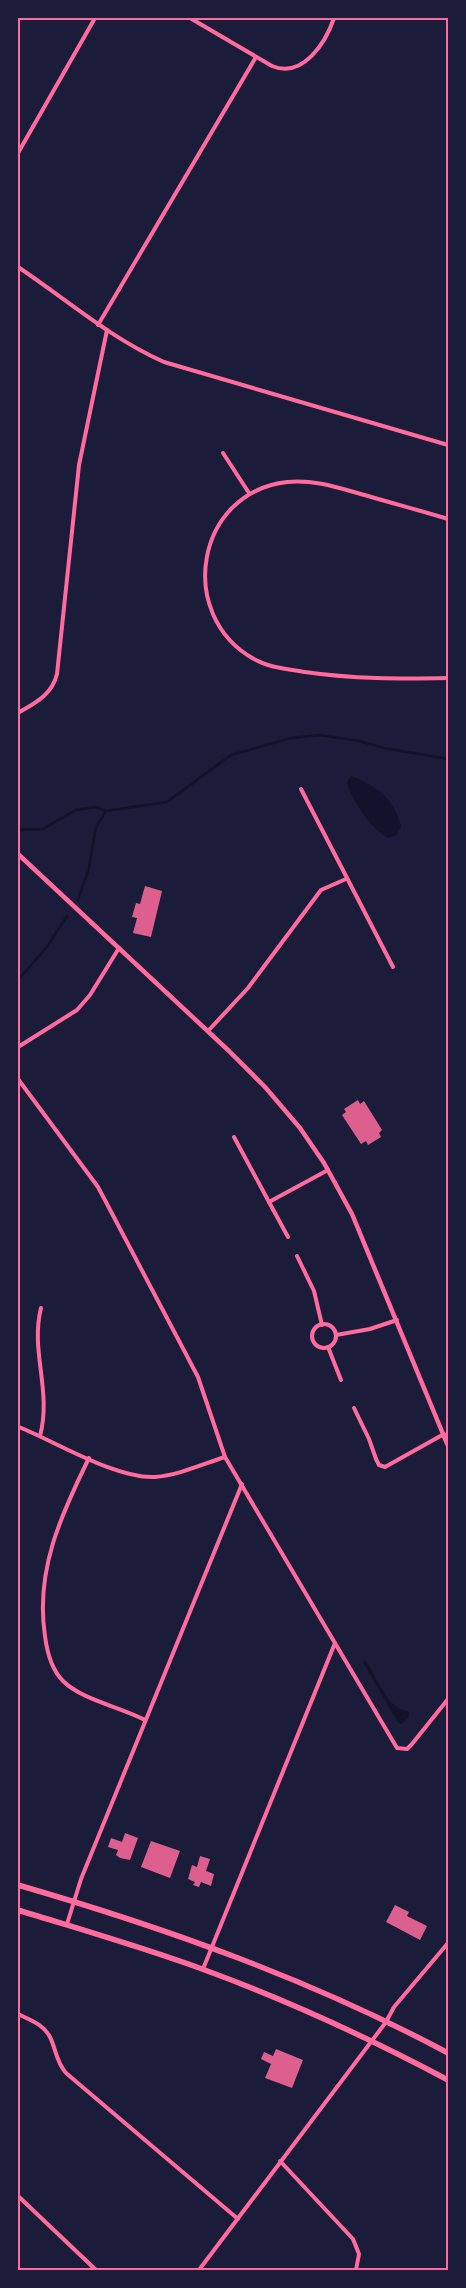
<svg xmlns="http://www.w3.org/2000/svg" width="466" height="2288" viewBox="0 0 466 2288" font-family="Mulish,sans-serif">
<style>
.water{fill:#12122b}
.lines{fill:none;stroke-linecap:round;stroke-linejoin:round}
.stream{stroke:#12122b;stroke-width:2.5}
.building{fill:#dd5f8e}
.minor{stroke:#ff6b9d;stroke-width:4}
.tertiary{stroke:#ff6b9d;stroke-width:4.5}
.primary{stroke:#ff6b9d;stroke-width:5.5}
.neatline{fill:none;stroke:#ff6b9d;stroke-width:2}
</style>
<rect width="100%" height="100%" fill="#1b1b3a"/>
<!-- water -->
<g class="water">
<path d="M351,776C377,787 394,797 401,827L396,835L388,838C371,829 353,802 347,783Z"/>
<path d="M365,1660C376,1675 383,1697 398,1708C401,1710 406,1710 409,1712L408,1718L402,1724H399L365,1666L363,1663Z"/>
</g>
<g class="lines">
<!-- stream -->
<g class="stream">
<polyline points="18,830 43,829 76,810 96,807 106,811 167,802 231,755 291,738 319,735 359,741 384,748 448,759"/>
<polyline points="78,900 89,868 96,827 106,811"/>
<polyline points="18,980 47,947 67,916"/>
</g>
</g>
<!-- building -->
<g class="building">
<polygon points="145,886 162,891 151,937 133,933 137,918 132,917 136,903 140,904"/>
<polygon points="358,1100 360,1104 364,1101 382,1130 379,1133 381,1137 368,1145 366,1141 361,1144 342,1115 346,1112 344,1109"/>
<polygon points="125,1833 138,1838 130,1860 120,1858 116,1855 118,1850 108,1847 111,1838 122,1842"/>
<polygon points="151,1841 180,1851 170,1878 141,1867"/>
<polygon points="200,1856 210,1859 206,1871 214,1874 211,1886 201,1882 199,1887 193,1885 195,1882 188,1879 192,1865 197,1867"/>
<polygon points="395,1905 409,1912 407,1916 427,1926 420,1940 386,1922"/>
<polygon points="276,2049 303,2060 292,2088 265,2078 271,2064 261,2059 264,2052 273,2056"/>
</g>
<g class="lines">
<!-- minor -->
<g class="minor">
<path d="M190,18L272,66C303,79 326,42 334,18"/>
<polyline points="18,153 95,18"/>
<path d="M18,267C66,299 110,338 164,362L448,445"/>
<polyline points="98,325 256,57"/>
<polyline points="223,453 249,493"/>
<path d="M448,519C422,511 395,504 368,496C342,489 315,479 287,482C196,492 175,615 254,659C269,668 288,669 305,672C353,679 400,679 448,678"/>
<path d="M18,713C35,703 52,695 57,674L79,465L107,330"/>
<polyline points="301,789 393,967"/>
<polyline points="208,1031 248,988 321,890 346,879"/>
<polyline points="18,1047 77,1010 90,995 119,948"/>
<polyline points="18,1079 98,1187 107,1204 198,1377 225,1457 397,1748 407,1749 412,1744 448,1699"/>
<polyline points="234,1137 269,1202 328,1170"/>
<polyline points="269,1202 288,1237"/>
<polyline points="297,1256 314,1291 322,1325"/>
<circle cx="324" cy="1336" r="12"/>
<polyline points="336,1335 370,1329 397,1320"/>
<polyline points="328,1347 341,1380"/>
<polyline points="354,1408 369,1439 376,1459 379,1465 385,1467 444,1434"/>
<path d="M19,1427C56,1442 116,1479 155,1477C179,1475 203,1464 225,1457"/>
<path d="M40,1436C52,1390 30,1352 41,1308"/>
<path d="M89,1458C61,1515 35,1571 45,1636C47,1652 51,1669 63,1681C82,1700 121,1707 145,1720"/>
<polyline points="67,1924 81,1879 242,1484"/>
<polyline points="203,1969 335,1643"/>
<path d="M18,2014C30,2020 43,2024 50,2037C56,2049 56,2062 66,2073L238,2219"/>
<polyline points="280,2161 353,2239 359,2254 356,2270"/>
<polyline points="18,2196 96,2270"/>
<polyline points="199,2270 386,2022 394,2007 448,1943"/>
</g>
<!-- tertiary -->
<polyline class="tertiary" points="18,854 229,1051 265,1087 300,1128 324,1163 352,1214 448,1446"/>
<!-- primary -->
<g class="primary">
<path d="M18,1885C166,1928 312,1980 448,2053"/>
<path d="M18,1910C79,1929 142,1947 202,1969C287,2000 369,2038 448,2080"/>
</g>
</g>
<!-- border -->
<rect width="466" height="2288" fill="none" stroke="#1b1b3a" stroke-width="38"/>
<rect x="19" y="19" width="428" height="2250" class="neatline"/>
</svg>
